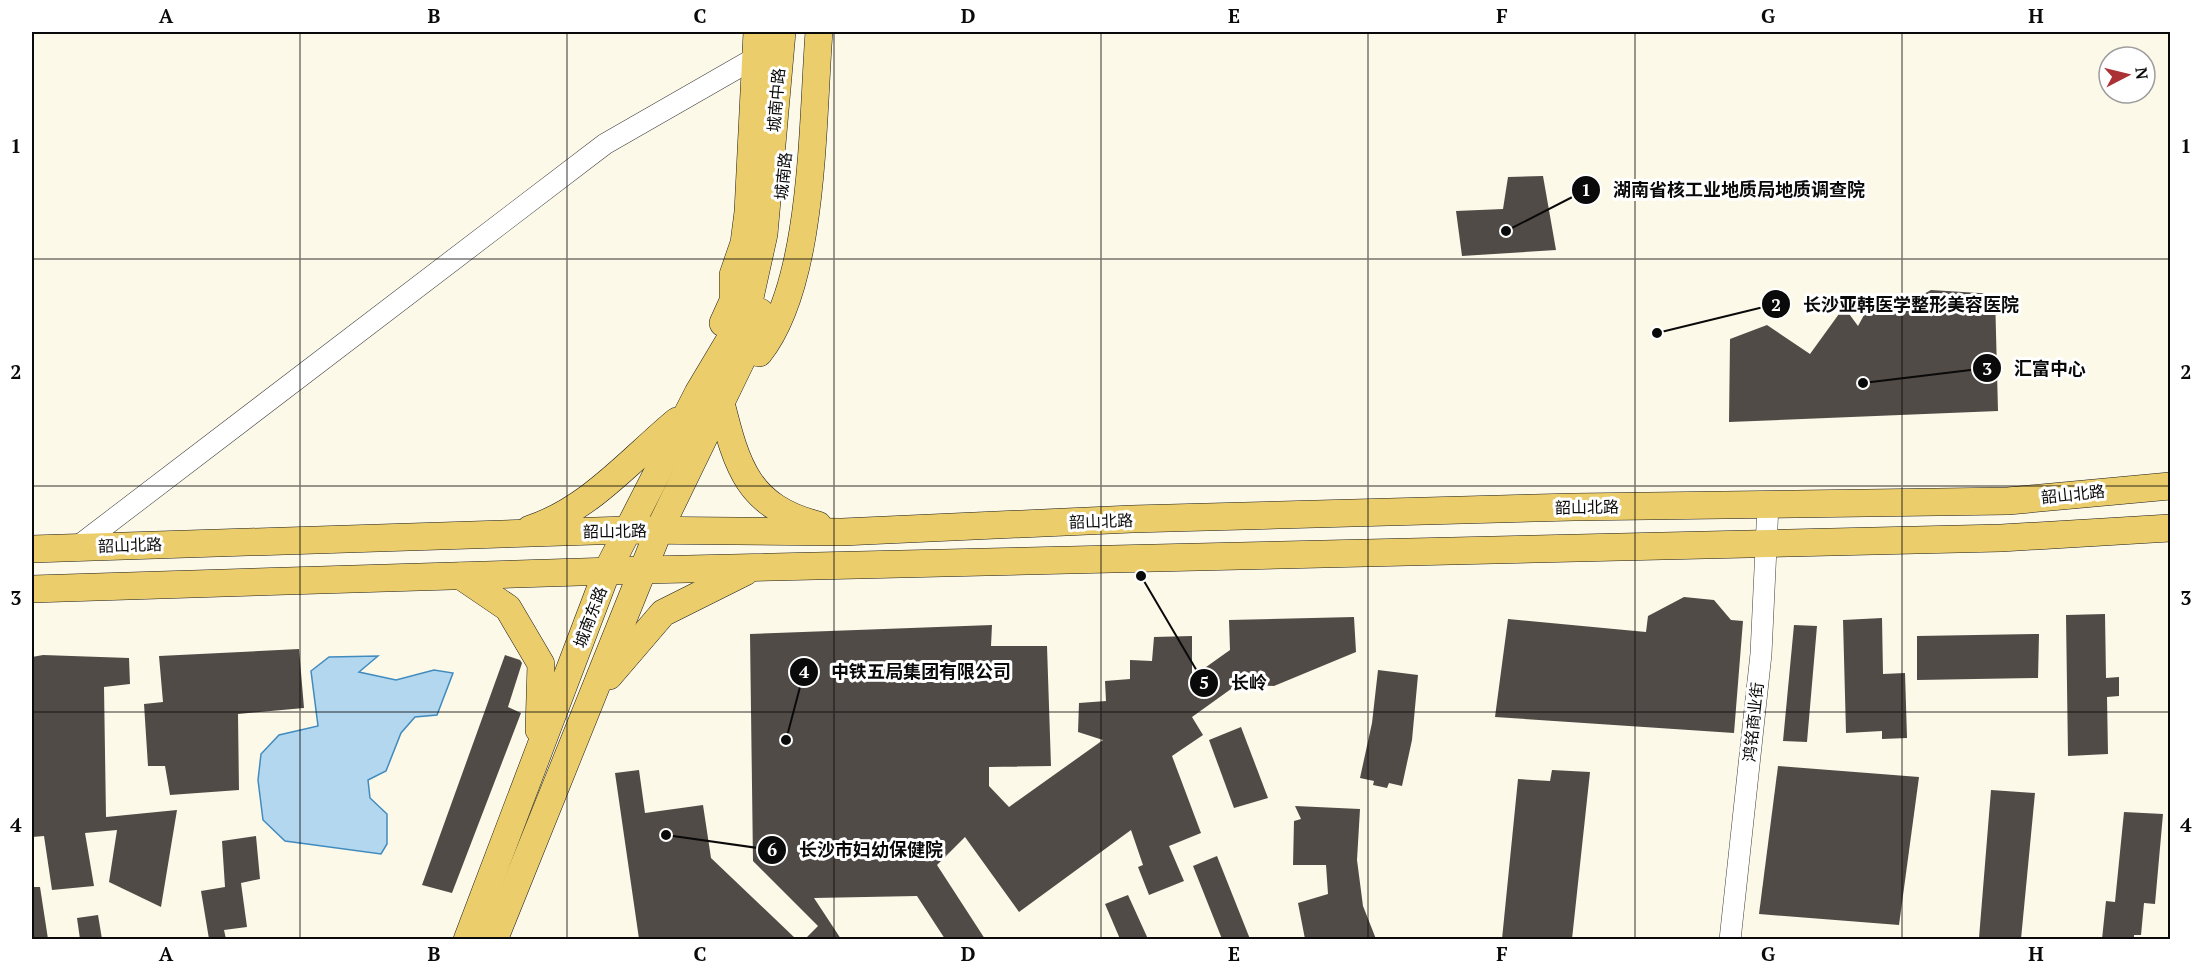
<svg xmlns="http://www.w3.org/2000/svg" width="2202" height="971" viewBox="0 0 2202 971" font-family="'PT Serif','Noto Sans SC',serif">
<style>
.water{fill:#b2d7ef;stroke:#418bbf;stroke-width:1.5}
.building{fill:#514b47}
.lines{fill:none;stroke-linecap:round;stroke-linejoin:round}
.minor-casing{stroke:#3d3d3d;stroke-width:22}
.major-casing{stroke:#1b1b1b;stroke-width:28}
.minor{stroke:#fff;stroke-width:21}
.major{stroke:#ebcd6b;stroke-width:27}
.grid{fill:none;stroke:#0a0a0a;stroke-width:1.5;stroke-opacity:0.55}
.labels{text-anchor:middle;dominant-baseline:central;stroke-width:6;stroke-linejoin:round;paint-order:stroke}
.street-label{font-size:16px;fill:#0a0a0a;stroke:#fff}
.leader{fill:none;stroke:#0a0a0a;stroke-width:2}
.callout-dot{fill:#0a0a0a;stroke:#fff;stroke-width:2}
.mark-label{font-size:18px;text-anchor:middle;font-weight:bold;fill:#fff}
.callout-label{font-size:18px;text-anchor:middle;font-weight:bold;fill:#0a0a0a;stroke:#fff;stroke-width:6;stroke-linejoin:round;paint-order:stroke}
.neatline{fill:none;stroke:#0a0a0a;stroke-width:2}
.grid-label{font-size:20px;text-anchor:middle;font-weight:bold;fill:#0a0a0a}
</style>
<rect width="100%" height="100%" fill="#fdf9e8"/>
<!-- water -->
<polygon class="water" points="378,656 359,672 396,680 434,670 453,673 437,715 415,717 401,733 386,771 368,780 370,798 387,814 387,844 381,854 285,841 263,820 258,780 261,754 279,735 318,726 311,671 329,657"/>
<!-- building -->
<g class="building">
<polygon points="1543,176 1556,250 1462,256 1456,211 1503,209 1508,177"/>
<polygon points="1931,290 1995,294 1998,411 1729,422 1730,339 1767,325 1810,354 1844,307 1858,326 1874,297 1891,312"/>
<polygon points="1684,597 1714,600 1731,620 1743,621 1734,733 1495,717 1508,619 1646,632 1648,616"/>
<polygon points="2105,614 2106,678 2119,677 2119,696 2107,697 2108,754 2068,756 2066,615"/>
<polygon points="1354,617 1356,652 1274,686 1238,684 1192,717 1203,735 1172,756 1201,833 1169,846 1184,881 1149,895 1138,867 1143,865 1131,830 1019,912 965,837 937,865 985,939 945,939 917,896 814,898 841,939 805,939 818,926 753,861 750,634 992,625 991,646 1047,646 1051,766 989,767 989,786 1009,807 1103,740 1078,732 1079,703 1106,701 1105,681 1130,679 1130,660 1152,661 1154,637 1192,636 1192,677 1230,650 1229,620"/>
<polygon points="1882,618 1883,674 1905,673 1907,738 1882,739 1882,731 1846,733 1843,620"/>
<polygon points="1794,625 1817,626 1807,742 1783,741"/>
<polygon points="2039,634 2038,678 1917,680 1917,636"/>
<polygon points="299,649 304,708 238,714 239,790 170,795 165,766 148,766 144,704 163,702 159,656"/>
<polygon points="43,655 129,658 130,684 104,687 106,817 177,810 161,907 109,882 117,830 85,833 94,886 52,890 44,836 32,837 32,657"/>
<polygon points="505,655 520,660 522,663 508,707 521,713 452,893 422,885"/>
<polygon points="1378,670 1418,675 1412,740 1402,786 1389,783 1387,788 1373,785 1374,781 1360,778 1372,723"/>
<polygon points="1241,727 1268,798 1234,808 1209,740"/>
<polygon points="1778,766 1919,777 1899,925 1759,914"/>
<polygon points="639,770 645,813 703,805 711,858 796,939 639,939 615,773"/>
<polygon points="1552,770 1590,772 1572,939 1502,939 1518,779 1550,781"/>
<polygon points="1991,790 2035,793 2021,939 1979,938"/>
<polygon points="1295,806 1360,809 1357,860 1363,906 1376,939 1305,939 1298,903 1328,894 1326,865 1293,865 1294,821 1301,819"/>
<polygon points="2124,812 2163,814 2155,904 2144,903 2141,935 2134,935 2134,939 2102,939 2106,901 2115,902"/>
<polygon points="256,836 260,879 241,883 247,927 224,930 226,939 209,939 201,891 225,887 222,841"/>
<polygon points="1217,856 1250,939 1222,939 1193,866"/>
<polygon points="32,887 40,887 48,939 32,939"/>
<polygon points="1128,895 1148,939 1120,939 1105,904"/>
<polygon points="98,915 102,939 80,939 77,918"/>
</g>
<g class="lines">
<defs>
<g id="minor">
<polyline points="77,547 605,144 755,58"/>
<polyline points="1730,940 1761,654 1768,505"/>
</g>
<g id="major">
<polyline points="723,323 733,301 733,275 744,243 748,212 757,32"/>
<path d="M759,353C815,283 812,120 819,32"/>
<path d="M721,403C737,467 748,507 818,525"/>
<path d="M530,529C589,510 631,459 677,421"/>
<polyline points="32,549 626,530 842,532 1132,519 1574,507 2008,501 2170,486"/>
<polyline points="461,576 508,608 541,664 539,730"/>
<polyline points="32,589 644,570 2001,538 2170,528"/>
<polyline points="609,676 663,613 745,572"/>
<polyline points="467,940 607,571 698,393 747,311 764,234 782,32"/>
<polyline points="494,940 659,530 744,355 760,312"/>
</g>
</defs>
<!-- minor casing -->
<use href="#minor" class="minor-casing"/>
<!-- major casing -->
<use href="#major" class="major-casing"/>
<!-- minor -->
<use href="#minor" class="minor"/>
<!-- major -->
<use href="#major" class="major"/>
</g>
<!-- grid -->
<path class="grid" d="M300,32V940M567,32V940M834,32V940M1101,32V940M1368,32V940M1635,32V940M1902,32V940M32,259H2170M32,486H2170M32,712H2170"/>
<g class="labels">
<!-- street labels -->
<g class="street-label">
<text transform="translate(776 100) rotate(-85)">城南中路</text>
<text transform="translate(783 176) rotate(-84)">城南路</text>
<text transform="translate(2073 494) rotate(-6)">韶山北路</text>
<text transform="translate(1587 507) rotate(-1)">韶山北路</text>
<text transform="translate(1101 521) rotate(-2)">韶山北路</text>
<text transform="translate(615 531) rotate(-1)">韶山北路</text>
<text transform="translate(130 545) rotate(-2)">韶山北路</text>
<text transform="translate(590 617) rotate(-69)">城南东路</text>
<text transform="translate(1753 722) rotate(-84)">鸿铭商业街</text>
</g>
</g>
<!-- callouts -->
<path class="leader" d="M1506 231L1586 190M1657 333L1776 304M1863 383L1987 368M786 740L804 672M1141 576L1204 683M666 835L772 850"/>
<g class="callout-dot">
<circle cx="1506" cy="231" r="6"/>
<circle cx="1657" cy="333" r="6"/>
<circle cx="1863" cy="383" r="6"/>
<circle cx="786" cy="740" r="6"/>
<circle cx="1141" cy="576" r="6"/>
<circle cx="666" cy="835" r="6"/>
<circle cx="1586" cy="190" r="15"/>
<circle cx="1776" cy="304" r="15"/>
<circle cx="1987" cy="368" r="15"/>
<circle cx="804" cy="672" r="15"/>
<circle cx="1204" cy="683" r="15"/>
<circle cx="772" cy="850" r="15"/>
</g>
<g class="mark-label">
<text x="1586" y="196">1</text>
<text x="1776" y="311">2</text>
<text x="1987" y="375">3</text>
<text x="804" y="678">4</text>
<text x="1204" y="689">5</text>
<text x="772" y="856">6</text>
</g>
<g class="callout-label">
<text x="1739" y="196">湖南省核工业地质局地质调查院</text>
<text x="1911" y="311">长沙亚韩医学整形美容医院</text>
<text x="2050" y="375">汇富中心</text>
<text x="921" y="678">中铁五局集团有限公司</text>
<text x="1249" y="689">长岭</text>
<text x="871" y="856">长沙市妇幼保健院</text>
</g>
<!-- border -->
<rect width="2202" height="971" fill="none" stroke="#ffffff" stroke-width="66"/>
<!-- north arrow -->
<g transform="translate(2127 75) rotate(83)"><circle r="28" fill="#ffffff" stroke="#9d9d9d" stroke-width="1.5"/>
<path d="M0-4.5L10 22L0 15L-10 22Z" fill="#ab3135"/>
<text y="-9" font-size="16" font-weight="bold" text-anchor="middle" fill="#0a0a0a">N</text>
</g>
<rect x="33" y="33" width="2136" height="905" class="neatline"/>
<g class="grid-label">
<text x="166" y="23">A</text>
<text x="434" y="23">B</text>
<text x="700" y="23">C</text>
<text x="968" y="23">D</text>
<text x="1234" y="23">E</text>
<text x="1502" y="23">F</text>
<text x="1768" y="23">G</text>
<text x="2036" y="23">H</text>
<text x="16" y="153">1</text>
<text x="2186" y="153">1</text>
<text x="16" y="379">2</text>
<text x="2186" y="379">2</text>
<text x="16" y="605">3</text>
<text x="2186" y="605">3</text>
<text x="16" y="832">4</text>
<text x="2186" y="832">4</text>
<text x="166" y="961">A</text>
<text x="434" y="961">B</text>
<text x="700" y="961">C</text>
<text x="968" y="961">D</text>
<text x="1234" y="961">E</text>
<text x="1502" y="961">F</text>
<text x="1768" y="961">G</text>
<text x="2036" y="961">H</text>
</g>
</svg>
